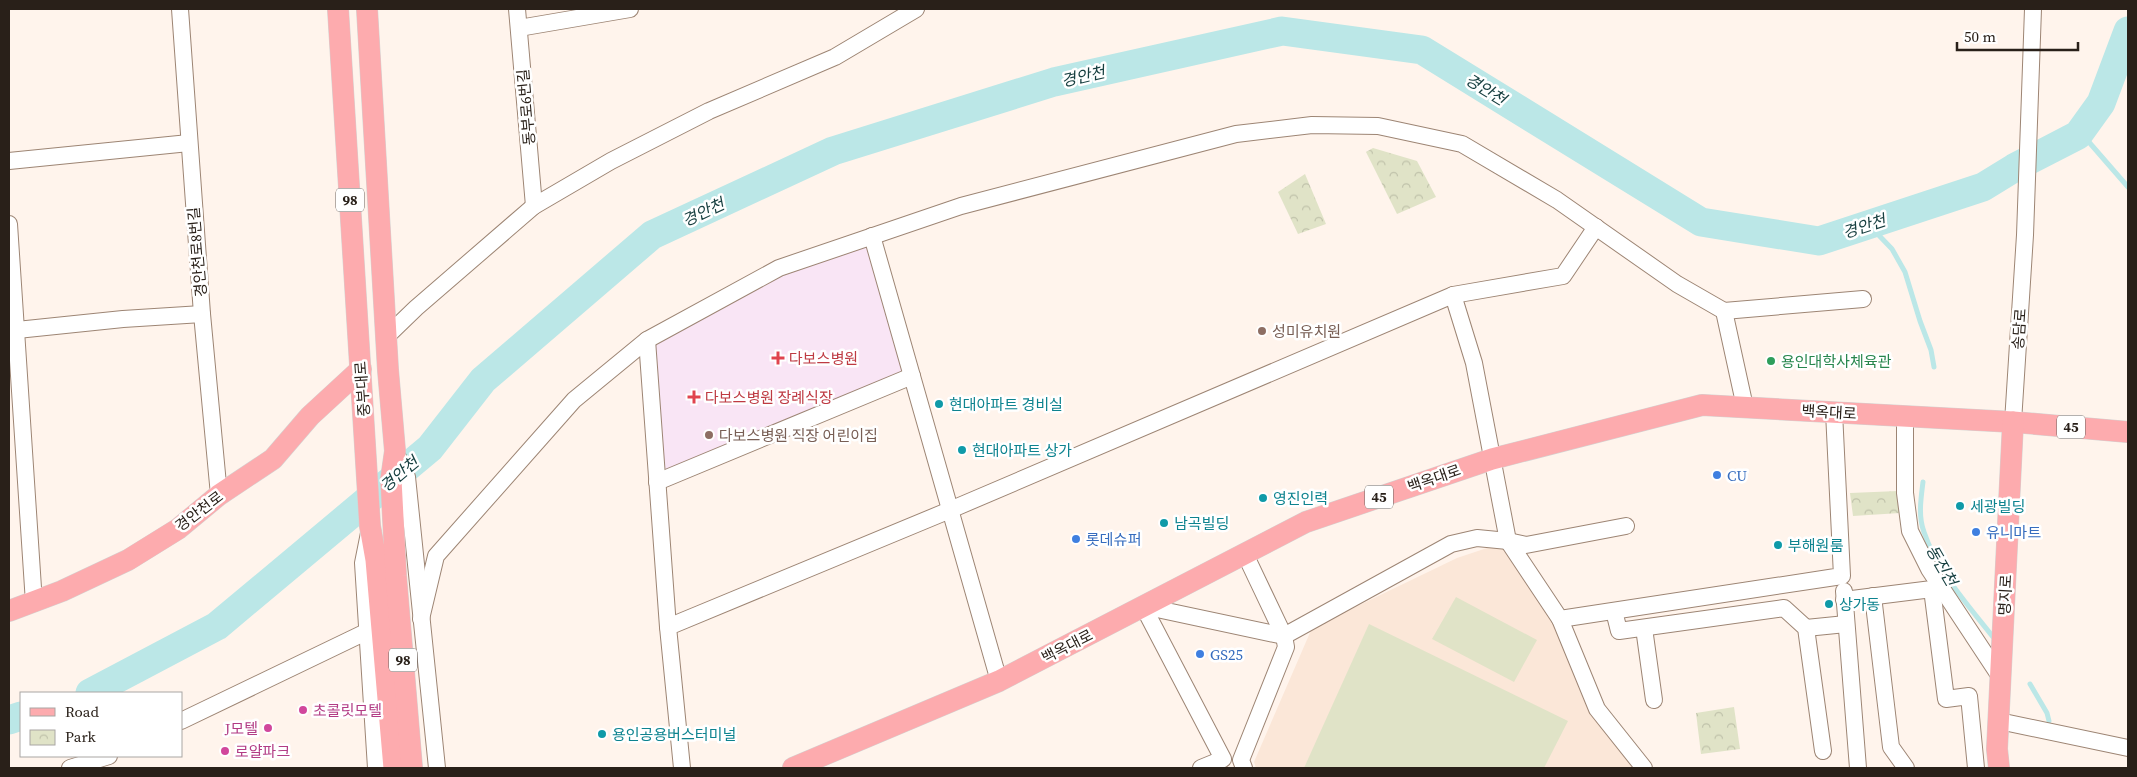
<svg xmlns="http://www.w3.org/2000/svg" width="2137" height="777" viewBox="0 0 2137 777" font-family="'Source Serif 4','Noto Sans KR',serif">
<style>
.built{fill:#fbe7d8}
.medical{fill:#f9e5f5}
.park{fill:url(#park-crowns)}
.pitch{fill:#e0e3c7}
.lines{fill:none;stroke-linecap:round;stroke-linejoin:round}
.stream{stroke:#bbe7e7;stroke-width:5}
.river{stroke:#bbe7e7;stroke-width:29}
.minor-casing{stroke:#9d8574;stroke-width:18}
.major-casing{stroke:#d4d2d1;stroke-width:22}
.minor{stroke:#fff;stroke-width:16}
.major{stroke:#fdabae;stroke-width:21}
.education-dot{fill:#8d6e63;stroke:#fff;stroke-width:2}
.health-dot{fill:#e0444e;stroke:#fff;stroke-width:2}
.leisure-dot{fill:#2e9e5b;stroke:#fff;stroke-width:2}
.culture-dot{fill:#0f9aa8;stroke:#fff;stroke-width:2}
.shop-dot{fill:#3f7fe0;stroke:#fff;stroke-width:2}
.hotel-dot{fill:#d1479c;stroke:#fff;stroke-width:2}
.labels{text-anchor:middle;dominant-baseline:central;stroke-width:5;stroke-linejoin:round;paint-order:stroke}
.shield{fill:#fff;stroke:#69635e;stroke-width:1}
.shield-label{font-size:14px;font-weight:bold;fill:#292019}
.street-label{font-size:15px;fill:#292019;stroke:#fff}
.education-label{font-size:15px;fill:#785e54;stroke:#fff;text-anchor:start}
.health-label{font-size:15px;fill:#be3a42;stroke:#fff;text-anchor:start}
.leisure-label{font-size:15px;fill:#27864d;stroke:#fff;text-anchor:start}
.culture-label{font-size:15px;fill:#0d838f;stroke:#fff;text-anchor:start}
.shop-label{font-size:15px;fill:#366cbe;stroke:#fff;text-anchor:start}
.hotel-label{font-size:15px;fill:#b23c85;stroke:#fff;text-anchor:start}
.water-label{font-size:16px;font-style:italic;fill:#184041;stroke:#fff}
</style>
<defs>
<pattern id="park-crowns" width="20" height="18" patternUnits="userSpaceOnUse" patternTransform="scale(1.25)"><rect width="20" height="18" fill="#e0e3c7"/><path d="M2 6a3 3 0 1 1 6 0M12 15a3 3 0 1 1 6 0" fill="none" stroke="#c0c2aa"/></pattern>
</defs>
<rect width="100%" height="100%" fill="#fff4ec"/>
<!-- built -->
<polygon class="built" points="1508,541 1560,619 1597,709 1642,768 1256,768 1254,762 1312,628 1457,558"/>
<!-- medical -->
<polygon class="medical" points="872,236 912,376 657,482 647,340 779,268"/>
<!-- park -->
<g class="park">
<polygon points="1373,148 1417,161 1436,197 1397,214 1366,152"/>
<polygon points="1305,174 1326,224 1298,234 1278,192"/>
<polygon points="1898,491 1900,513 1853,516 1850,493"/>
<polygon points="1734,707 1740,749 1701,754 1696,713"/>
</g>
<!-- pitch -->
<g class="pitch">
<polygon points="1456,597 1537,640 1514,682 1432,639"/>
<polygon points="1369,624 1568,721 1544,768 1304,768"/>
</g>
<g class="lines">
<!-- stream -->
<g class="stream">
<polyline points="2078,135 2088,141 2128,187"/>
<polyline points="1869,225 1892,249 1905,272 1920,321 1931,350 1934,367"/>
<path d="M1923,482C1921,498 1918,516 1924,532C1937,571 1968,605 1993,637"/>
<polyline points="2030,684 2047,713 2049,721"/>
</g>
<!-- river -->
<g class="river">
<polyline points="90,693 217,626 430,448 483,380 652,235 833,151 1054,82 1282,31 1422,50 1701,222 1819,241 1983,187 2014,168 2078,135 2101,103 2128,31"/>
<polyline points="9,720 21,716"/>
</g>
<defs>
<g id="minor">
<polyline points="180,9 202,314 219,495"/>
<polyline points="517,9 534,206"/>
<polyline points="519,28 630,9"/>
<polyline points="9,161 189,143"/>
<polyline points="9,224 34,603"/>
<polyline points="872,236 999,681"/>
<polyline points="1453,295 1474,363 1508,541 1560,619 1842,576 1834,412"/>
<polyline points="1724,311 1863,299"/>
<polyline points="9,324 17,330 123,319 202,314"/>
<polyline points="386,337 416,308 534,206 611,161 709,111 835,57 916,9"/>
<polyline points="647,340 668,627"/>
<polyline points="1905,416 1905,493 1910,531 1929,569 2001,678"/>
<polyline points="2013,422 2025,235 2033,9"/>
<polyline points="395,451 407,477 437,768"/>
<polyline points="657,482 912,376"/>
<polyline points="369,533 363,563 376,768"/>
<polyline points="1844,591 1858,768"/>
<polyline points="1873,596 1891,747 1906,768"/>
<polyline points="1844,600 1932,589 1946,699 1969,696 1976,768"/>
<polyline points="1143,606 1284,636 1451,544 1477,538 1508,541 1526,545 1626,526"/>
<polyline points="1143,606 1223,759 1201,768"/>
<polyline points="1614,611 1619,631 1784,608 1806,628 1823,751"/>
<polyline points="421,619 436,556 574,400 647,340 779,268 961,206 1236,134 1312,125 1378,126 1462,144 1557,200 1677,284 1724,311 1745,407"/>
<polyline points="1560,619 1597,709 1644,768"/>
<polyline points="1644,628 1654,700"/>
<polyline points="1806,628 1846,624"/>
<polyline points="181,721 368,631"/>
<polyline points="1999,721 2128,748"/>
<polyline points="70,768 109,756"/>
<polyline points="682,768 668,627 950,510 1453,295 1563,276 1596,227"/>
<polyline points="1244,768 1241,760 1286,647 1284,636 1245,554"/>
</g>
<g id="major">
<polyline points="338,9 370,526 376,560 394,768"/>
<polyline points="367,9 388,370 395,451 391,479 396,576 412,768"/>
<polyline points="9,611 62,591 128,560 178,529 219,495 273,459 310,416 361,369"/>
<polyline points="793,768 999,681 1306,522 1492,459 1702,405 2013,422 2128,432"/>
<polyline points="1999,768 1997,749 2013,422"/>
</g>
</defs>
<!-- minor casing -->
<use href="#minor" class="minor-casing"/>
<!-- major casing -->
<use href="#major" class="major-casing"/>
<!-- minor -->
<use href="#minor" class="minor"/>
<!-- major -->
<use href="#major" class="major"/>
</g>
<!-- markers -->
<g class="education-dot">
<circle cx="1262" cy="331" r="5"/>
<circle cx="709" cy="435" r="5"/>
</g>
<g class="health-dot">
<path d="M775.5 350.5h5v5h5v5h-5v5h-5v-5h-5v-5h5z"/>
<path d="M691.5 389.5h5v5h5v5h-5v5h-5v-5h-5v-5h5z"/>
</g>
<circle class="leisure-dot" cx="1771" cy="361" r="5"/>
<g class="culture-dot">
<circle cx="939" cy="404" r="5"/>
<circle cx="962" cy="450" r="5"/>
<circle cx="1263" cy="498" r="5"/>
<circle cx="1960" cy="506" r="5"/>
<circle cx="1164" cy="523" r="5"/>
<circle cx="1778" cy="545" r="5"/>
<circle cx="1829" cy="604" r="5"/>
<circle cx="602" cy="734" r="5"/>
</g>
<g class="shop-dot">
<circle cx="1717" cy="475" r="5"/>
<circle cx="1976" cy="532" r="5"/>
<circle cx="1076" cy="539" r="5"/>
<circle cx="1200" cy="654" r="5"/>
</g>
<g class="hotel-dot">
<circle cx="303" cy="710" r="5"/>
<circle cx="268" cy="728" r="5"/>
<circle cx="225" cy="751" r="5"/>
</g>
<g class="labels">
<!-- shield labels -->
<g class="shield">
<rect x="336" y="188.5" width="28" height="23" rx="4"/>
<rect x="2057" y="415.5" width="28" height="23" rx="4"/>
<rect x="1365" y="485.5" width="28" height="23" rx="4"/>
<rect x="389" y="648.5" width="28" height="23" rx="4"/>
</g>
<g class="shield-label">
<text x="350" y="200">98</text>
<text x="2071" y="427">45</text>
<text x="1379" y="497">45</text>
<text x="403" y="660">98</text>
</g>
<!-- street labels -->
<g class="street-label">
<text transform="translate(526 107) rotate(-95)">동부로6번길</text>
<text transform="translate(197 252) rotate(-95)">경안천로8번길</text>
<text transform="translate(2019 329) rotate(-86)">송담로</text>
<text transform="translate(362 389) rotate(-94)">중부대로</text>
<text transform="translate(1829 412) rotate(3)">백옥대로</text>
<text transform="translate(1434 478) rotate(-19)">백옥대로</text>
<text transform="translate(199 511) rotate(-37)">경안천로</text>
<text transform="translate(2005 595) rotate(-87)">명지로</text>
<text transform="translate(1067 646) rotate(-27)">백옥대로</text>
</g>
<!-- education labels -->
<g class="education-label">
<text x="1272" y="331">성미유치원</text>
<text x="719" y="435">다보스병원 직장 어린이집</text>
</g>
<!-- health labels -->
<g class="health-label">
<text x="789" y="358">다보스병원</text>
<text x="705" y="397">다보스병원 장례식장</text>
</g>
<!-- leisure labels -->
<g class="leisure-label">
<text x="1781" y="361">용인대학사체육관</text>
</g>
<!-- culture labels -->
<g class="culture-label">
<text x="949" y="404">현대아파트 경비실</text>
<text x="972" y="450">현대아파트 상가</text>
<text x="1273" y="498">영진인력</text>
<text x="1970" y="506">세광빌딩</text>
<text x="1174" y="523">남곡빌딩</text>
<text x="1788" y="545">부해원룸</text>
<text x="1839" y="604">상가동</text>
<text x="612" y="734">용인공용버스터미널</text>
</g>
<!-- shop labels -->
<g class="shop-label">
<text x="1727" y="475">CU</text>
<text x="1986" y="532">유니마트</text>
<text x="1086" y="539">롯데슈퍼</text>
<text x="1210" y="654">GS25</text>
</g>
<!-- hotel labels -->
<g class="hotel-label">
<text x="313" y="710">초콜릿모텔</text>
<text x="258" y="728" text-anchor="end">J모텔</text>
<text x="235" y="751">로얄파크</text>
</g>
<!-- water labels -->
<g class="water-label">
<text transform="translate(1083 76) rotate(-13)">경안천</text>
<text transform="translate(1486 89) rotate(32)">경안천</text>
<text transform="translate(703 212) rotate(-25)">경안천</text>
<text transform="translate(1864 226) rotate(-18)">경안천</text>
<text transform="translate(399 474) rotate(-40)">경안천</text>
<text transform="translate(1942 565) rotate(60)">동진천</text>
</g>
</g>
<!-- border -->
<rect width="2137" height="777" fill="none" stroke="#292019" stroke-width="20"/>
<!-- legend -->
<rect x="20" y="692" width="162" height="65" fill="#ffffff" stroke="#a9a6a3"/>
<rect x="30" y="708" width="25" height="8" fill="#fdabae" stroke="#a9a6a3"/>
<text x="65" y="717" font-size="15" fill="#292019">Road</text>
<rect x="30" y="730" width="25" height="15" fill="url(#park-crowns)" stroke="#a9a6a3"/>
<text x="65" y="742" font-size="15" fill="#292019">Park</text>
<!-- scale -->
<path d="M1957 42v8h121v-8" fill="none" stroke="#292019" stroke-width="2.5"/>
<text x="1964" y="42" font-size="15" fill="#292019" stroke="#ffffff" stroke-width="4" paint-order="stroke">50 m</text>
</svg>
